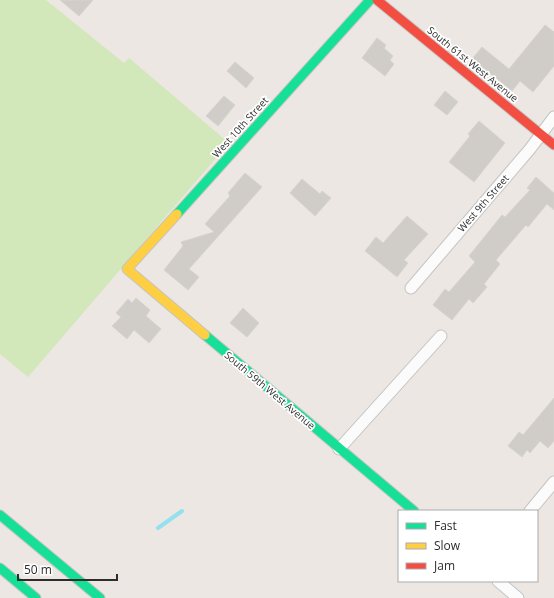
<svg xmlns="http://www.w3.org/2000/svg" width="554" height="598" viewBox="0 0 554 598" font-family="'Open Sans',sans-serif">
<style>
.green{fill:#d2e8ba}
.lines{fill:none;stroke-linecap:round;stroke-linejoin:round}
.stream{stroke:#93e1f0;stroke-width:4}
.building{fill:#d0cdc9;stroke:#d7d3ce}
.street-casing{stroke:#c5c4c3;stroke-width:13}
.fast-casing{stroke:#c5c4c3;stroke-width:11}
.slow-casing{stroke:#c5c4c3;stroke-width:11}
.jam-casing{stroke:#c5c4c3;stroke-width:11}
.street{stroke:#fcfbfb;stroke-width:11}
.fast{stroke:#16e098;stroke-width:9}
.slow{stroke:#ffcf43;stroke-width:9}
.jam{stroke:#f24e42;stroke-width:9}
.labels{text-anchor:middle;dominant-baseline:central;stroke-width:3.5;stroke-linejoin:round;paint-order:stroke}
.street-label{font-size:10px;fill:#2d2d2d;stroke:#fff}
</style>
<rect width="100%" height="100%" fill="#ece7e2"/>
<!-- green -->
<polygon class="green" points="0,0 46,0 124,63 129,58 229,143 28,377 0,354"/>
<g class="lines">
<!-- stream -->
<polyline class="stream" points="158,528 182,511"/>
</g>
<!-- building -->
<g class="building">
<polygon points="60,0 93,0 79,16"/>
<polygon points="545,25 554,32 554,66 533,92 520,81 512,91 472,59 482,47 509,69"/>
<polygon points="377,38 386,45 384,48 393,56 390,60 394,64 385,76 362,58"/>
<polygon points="235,62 254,78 246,88 227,71"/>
<polygon points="445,91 458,102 447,115 434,105"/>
<polygon points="224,96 235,105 218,126 206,116"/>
<polygon points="479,121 505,143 474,182 449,162 470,136 468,134"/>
<polygon points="245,173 262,187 189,269 199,277 188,290 164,270 183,246 181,242 214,232 205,224 230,196 228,193"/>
<polygon points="536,177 554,193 554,210 547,204 528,227 526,225 496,260 500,264 484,284 487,287 473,303 469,299 452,320 433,305 445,289 449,292 475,262 469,256 502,215 505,217 530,190 527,188"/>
<polygon points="302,179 320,194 322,191 331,198 315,216 290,193"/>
<polygon points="407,216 428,234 404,260 408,263 397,277 365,251 376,237 383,243"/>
<polygon points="136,298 150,310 146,316 161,329 149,343 134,330 127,339 112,326 121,317 116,313 128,299 132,303"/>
<polygon points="243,308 259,323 247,337 230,323"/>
<polygon points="554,398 554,441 548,448 540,441 530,453 527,450 522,457 508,446 519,432 523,435"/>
</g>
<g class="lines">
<defs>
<g id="street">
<polyline points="411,288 530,149 554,117"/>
<polyline points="339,449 441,336"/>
<polyline points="530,511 554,482"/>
<polyline points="498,581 518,598"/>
</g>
<g id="fast">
<polyline points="177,214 370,0"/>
<polyline points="205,335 414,511"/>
<polyline points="0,515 100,598"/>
<polyline points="0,568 36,598"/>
</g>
<polyline id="slow" points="177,214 127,269 205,335"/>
<polyline id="jam" points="377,0 554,145"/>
</defs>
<!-- street casing -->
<use href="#street" class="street-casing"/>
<!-- fast casing -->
<use href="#fast" class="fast-casing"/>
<!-- slow casing -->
<use href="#slow" class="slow-casing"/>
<!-- jam casing -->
<use href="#jam" class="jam-casing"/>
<!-- street -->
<use href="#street" class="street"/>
<!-- fast -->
<use href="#fast" class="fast"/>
<!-- slow -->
<use href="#slow" class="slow"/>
<!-- jam -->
<use href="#jam" class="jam"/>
</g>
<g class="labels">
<!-- street labels -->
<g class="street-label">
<text transform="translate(473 64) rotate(39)">South 61st West Avenue</text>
<text transform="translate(240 127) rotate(-48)">West 10th Street</text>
<text transform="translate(483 203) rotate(-49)">West 9th Street</text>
<text transform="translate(270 390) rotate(40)">South 59th West Avenue</text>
</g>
</g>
<!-- legend -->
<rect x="398" y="510" width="140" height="72" fill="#ffffff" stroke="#ababab"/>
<rect x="406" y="523" width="20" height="6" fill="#16e098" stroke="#ababab"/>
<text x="434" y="530" font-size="12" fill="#2d2d2d">Fast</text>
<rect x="406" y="543" width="20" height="6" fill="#ffcf43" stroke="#ababab"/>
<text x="434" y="550" font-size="12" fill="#2d2d2d">Slow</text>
<rect x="406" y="563" width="20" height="6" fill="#f24e42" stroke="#ababab"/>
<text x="434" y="570" font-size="12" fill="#2d2d2d">Jam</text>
<!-- scale -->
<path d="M18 574v6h99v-6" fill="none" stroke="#2d2d2d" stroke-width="2"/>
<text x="24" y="574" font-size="12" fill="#2d2d2d" stroke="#ffffff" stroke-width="3" paint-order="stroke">50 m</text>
</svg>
